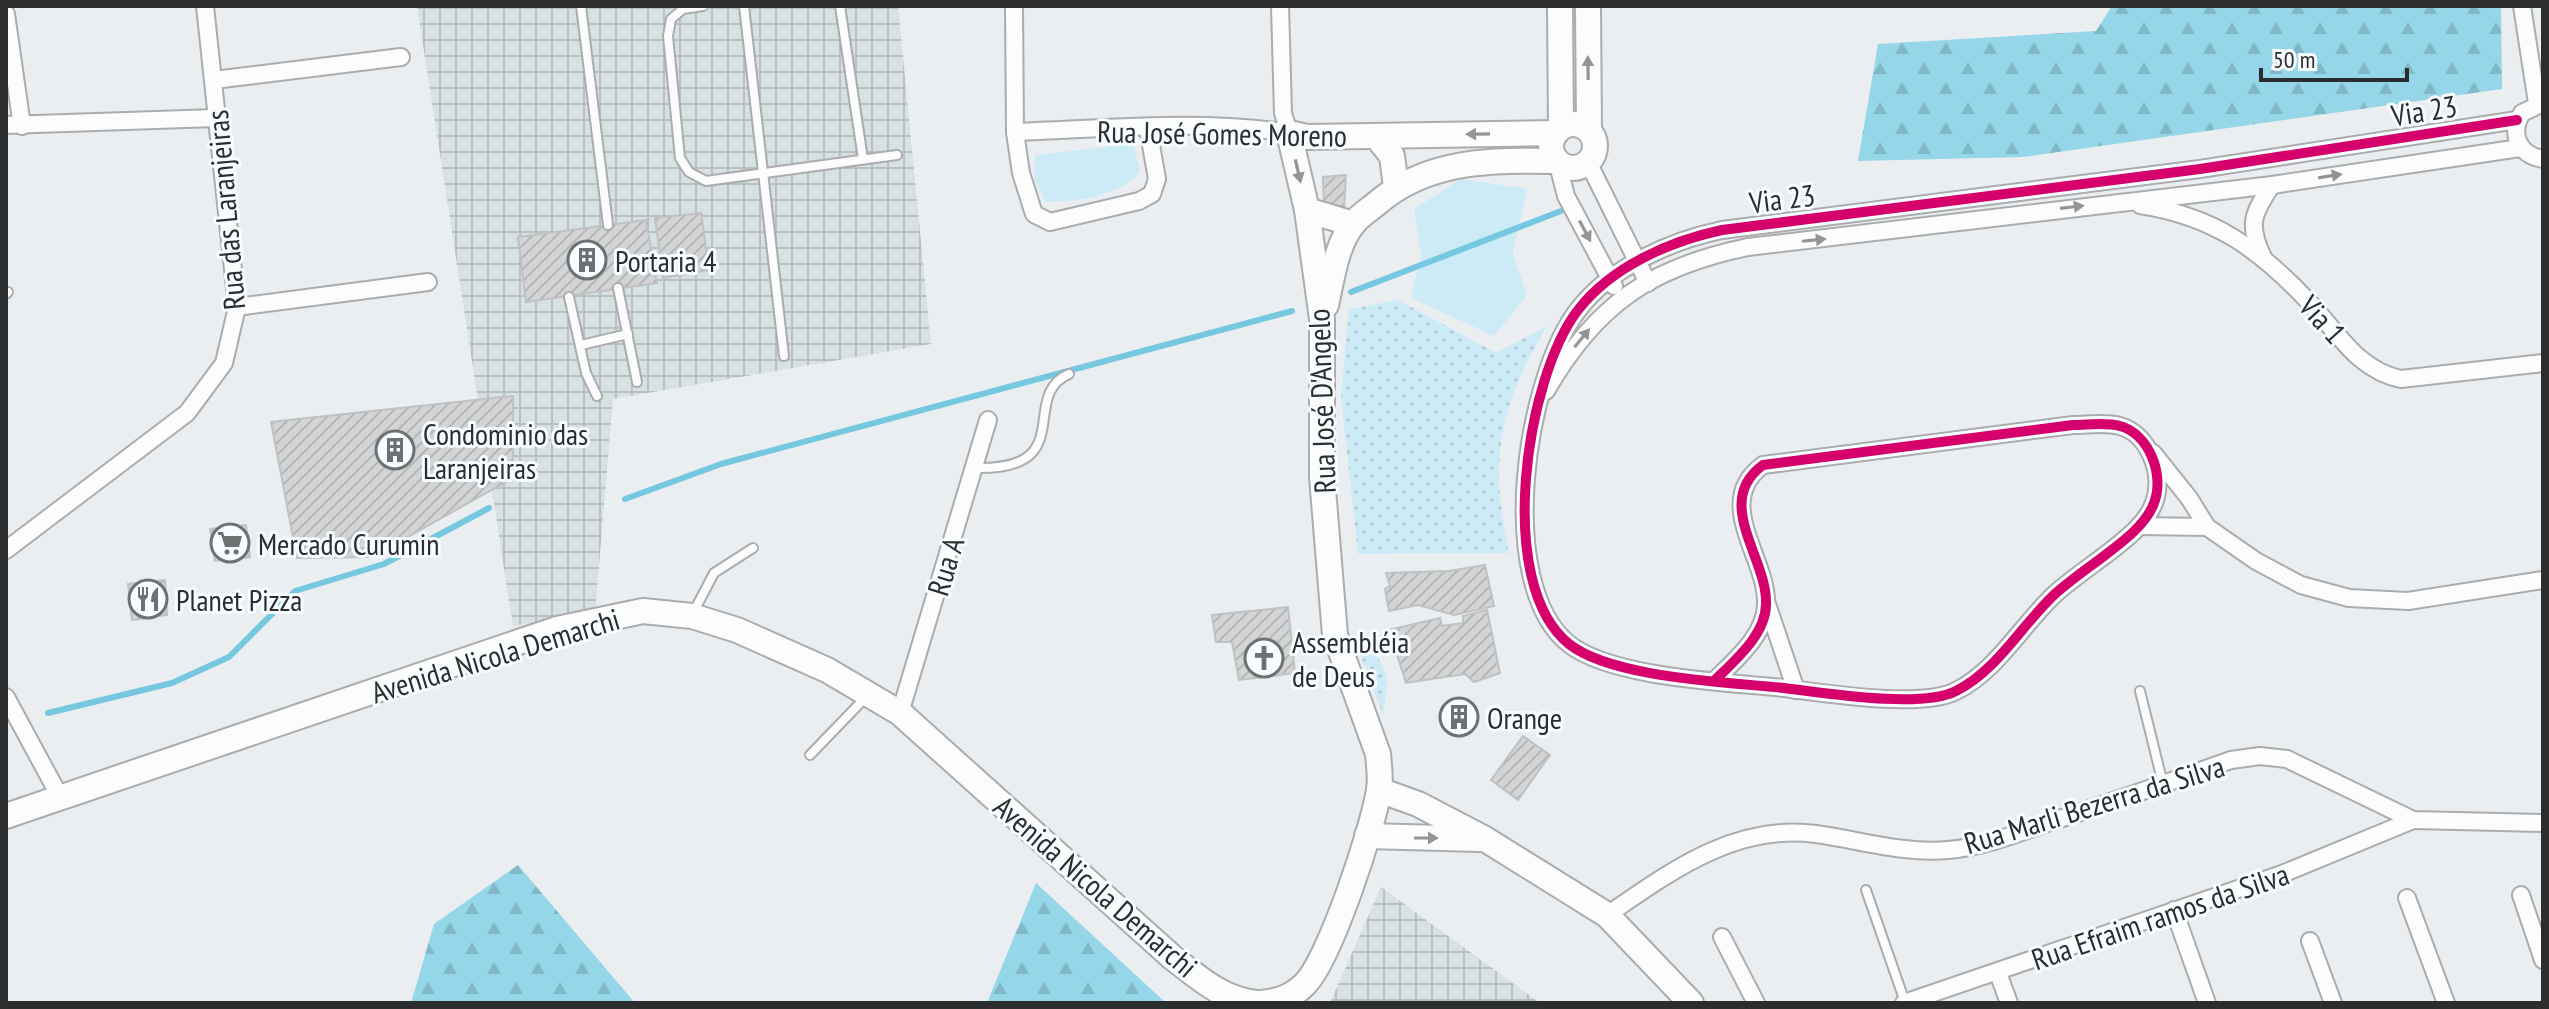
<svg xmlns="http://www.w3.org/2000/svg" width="2549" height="1009" viewBox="0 0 2549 1009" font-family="'PT Sans Narrow',sans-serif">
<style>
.industrial{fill:url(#industrial-grid)}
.grass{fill:url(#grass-dots)}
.forest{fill:url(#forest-firs)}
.park{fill:#ccebf6}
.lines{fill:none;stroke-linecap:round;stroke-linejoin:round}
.stream{stroke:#75c8e0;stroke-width:6}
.building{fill:url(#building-hatch);stroke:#bfc1c2;stroke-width:2}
.lane-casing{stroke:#aaacad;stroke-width:12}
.street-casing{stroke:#aaacad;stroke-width:20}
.secondary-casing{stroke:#aaacad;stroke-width:28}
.lane{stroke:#fcfcfd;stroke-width:8}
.street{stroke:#fcfcfd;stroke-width:16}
.secondary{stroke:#fcfcfd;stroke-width:24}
.cycleway-casing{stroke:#f7fcfe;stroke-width:15}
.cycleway{stroke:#d6006c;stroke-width:10}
.oneway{fill:#949496}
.labels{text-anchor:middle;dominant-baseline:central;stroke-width:6;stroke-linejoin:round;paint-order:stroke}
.street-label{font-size:30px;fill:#2b2d2e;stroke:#f7fcfe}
.poi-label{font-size:30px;fill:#2b2d2e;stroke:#f7fcfe;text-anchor:start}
</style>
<defs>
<pattern id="industrial-grid" width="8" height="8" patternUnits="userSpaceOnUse" patternTransform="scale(2)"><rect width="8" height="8" fill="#d7e0e2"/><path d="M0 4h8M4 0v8" fill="none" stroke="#b9c0c2"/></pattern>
<pattern id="grass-dots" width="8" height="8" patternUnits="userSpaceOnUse" patternTransform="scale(2)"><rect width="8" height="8" fill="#ccebf6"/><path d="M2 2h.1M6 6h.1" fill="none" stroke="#afcad3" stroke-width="1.8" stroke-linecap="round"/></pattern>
<pattern id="forest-firs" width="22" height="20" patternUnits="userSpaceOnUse" patternTransform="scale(2)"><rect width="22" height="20" fill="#96d6e9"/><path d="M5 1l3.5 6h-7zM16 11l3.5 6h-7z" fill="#81b8c8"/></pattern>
<pattern id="building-hatch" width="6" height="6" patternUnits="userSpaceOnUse" patternTransform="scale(2)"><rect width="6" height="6" fill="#d2d4d6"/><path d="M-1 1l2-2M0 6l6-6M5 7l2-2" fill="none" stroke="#b4b6b8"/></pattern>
</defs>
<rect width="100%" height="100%" fill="#ebeef0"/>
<!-- industrial -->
<g class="industrial">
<polygon points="417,6 898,6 931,344 613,399 595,613 513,626"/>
<polygon points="1381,887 1540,1003 1330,1003"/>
</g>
<!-- grass -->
<g class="grass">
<path d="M1398,300L1496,353L1547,326C1498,408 1489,460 1509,553L1358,554L1341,396L1349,309Z"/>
<path d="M1359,639C1389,664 1390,677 1383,714L1360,655Z"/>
</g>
<!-- forest -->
<g class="forest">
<polygon points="2112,6 2501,6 2502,89 2023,157 1858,161 1878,44 2096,31"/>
<polygon points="518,865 635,1003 411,1003 434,924"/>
<polygon points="1036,883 1166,1003 987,1003"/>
</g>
<!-- park -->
<g class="park">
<path d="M1133,144L1140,171C1121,197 1077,201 1046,202L1034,179L1035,155Z"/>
<polygon points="1461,179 1527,189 1513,253 1527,295 1494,336 1411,298 1421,255 1414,209"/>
</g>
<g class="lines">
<!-- stream -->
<g class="stream">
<polyline points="1351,292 1561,211"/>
<polyline points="625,499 721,464 1292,311"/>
<polyline points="48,713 172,683 229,657 295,591 384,564 489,508"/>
</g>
</g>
<!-- building -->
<g class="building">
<polygon points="1346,175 1344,211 1324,210 1323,177"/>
<polygon points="701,213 709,270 663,278 655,218"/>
<polygon points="646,220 657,283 526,302 518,237"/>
<polygon points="513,396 513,478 372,557 297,558 271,422"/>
<polygon points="246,525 250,557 215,561 210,529"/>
<polygon points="1485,565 1494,606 1454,615 1418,605 1389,611 1385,589 1390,586 1386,573 1449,571"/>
<polygon points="165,580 167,615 132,620 128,584"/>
<polygon points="1288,607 1295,673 1239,680 1232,642 1216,642 1212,615"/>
<polygon points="1487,610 1500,673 1474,682 1465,674 1406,683 1389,630 1440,618 1442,626 1463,623 1463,616"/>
<polygon points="1467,702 1476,719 1451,732 1442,715"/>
<polygon points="1523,736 1550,755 1518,800 1491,780"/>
</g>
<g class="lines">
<defs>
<g id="lane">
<polyline points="581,6 608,225"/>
<polyline points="703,6 683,9 671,19 668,36 680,158 689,172 706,181 897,155"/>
<polyline points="744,6 784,356"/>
<polyline points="840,6 863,159"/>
<polyline points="618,288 637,382"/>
<polyline points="6,294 8,292"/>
<polyline points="569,297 586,373 597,396"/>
<polyline points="581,345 628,334"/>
<path d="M974,468C1080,471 1018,396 1069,374"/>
<polyline points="692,615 714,573 753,548"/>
<polyline points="2140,691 2163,784"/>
<polyline points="810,755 865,698"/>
<polyline points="1866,890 1905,1002"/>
</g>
<g id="street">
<path d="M1014,6L1015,132C1104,129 1200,119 1289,133L1283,113L1280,6"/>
<polyline points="2522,6 2537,103"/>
<polyline points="6,14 22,126"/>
<polyline points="214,80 401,57"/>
<path d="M2543,103L2522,113C2509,134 2519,155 2543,159"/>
<polyline points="6,125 216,118"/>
<polyline points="1015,132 1021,173 1034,214 1050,222 1139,201 1152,194 1157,179 1148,128"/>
<polyline points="1557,161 1566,196 1614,286"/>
<polyline points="1588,162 1648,283"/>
<path d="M2140,205C2213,216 2258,248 2308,301C2337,331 2357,370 2401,379L2543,363"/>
<path d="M2263,257C2247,225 2253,213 2272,185"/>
<polyline points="237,307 428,282"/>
<path d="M1546,391C1596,304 1651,267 1748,247L2272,185L2520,148"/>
<polyline points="2153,453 2189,498 2207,527 2256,561 2301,585 2349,598 2408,601 2543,580"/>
<polyline points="2139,526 2207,527"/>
<polyline points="6,550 187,413 224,363 237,307 205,6"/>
<polyline points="1767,604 1796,690"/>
<path d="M1714,681C1734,661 1766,635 1766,604C1768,559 1712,502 1763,465L2073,425C2087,425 2106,422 2120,426C2149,434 2165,475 2154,503C2146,525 2121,543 2104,556C2088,568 2071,580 2056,593C2023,623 1997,671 1956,691C1921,709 1825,693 1784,688C1727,682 1612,678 1569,644C1494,584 1526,377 1578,310C1611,267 1670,241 1722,230L2200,169L2517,120"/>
<polyline points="6,697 60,797"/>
<polyline points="900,713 988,420"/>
<polyline points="2521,895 2543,960"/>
<polyline points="2407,898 2446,1003"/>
<polyline points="2174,910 2207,1003"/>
<path d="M1607,915C1670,872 1735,823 1816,834C1860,840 1903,854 1948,850C1983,847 2019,833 2053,821C2113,802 2172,781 2231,760L2260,756L2287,759L2413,820L2543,823"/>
<polyline points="1722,937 1756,1003"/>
<polyline points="2310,941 2333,1003"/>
<polyline points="1998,973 2009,1003"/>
<polyline points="1904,1003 2282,874 2413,820"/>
</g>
<g id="secondary">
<polyline points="1560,6 1561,128"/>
<polyline points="1588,6 1589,130"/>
<circle cx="1573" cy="146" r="22"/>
<polyline points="1376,136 1392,156 1396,187"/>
<polyline points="1307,210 1353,224"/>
<path d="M1326,305C1332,279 1336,245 1353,224C1359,216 1369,210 1376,204C1428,159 1492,160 1557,161"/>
<polyline points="1379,790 1418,804 1485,839 1607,915 1691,1003"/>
<path d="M6,816L557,629L643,611L692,616L737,630L827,670L900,713L1173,958C1199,978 1223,1000 1257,1003"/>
<polyline points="1367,836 1480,839"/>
<path d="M1261,1003C1279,1001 1292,997 1305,984C1330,959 1373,828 1379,790C1381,778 1379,766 1378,754L1335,635L1322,477V319L1307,210L1289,133L1307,137L1556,133"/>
</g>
</defs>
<!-- lane casing -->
<use href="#lane" class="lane-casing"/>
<!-- street casing -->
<use href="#street" class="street-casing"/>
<!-- secondary casing -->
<use href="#secondary" class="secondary-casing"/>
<!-- lane -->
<use href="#lane" class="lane"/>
<!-- street -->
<use href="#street" class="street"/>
<!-- secondary -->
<use href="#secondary" class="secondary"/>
<defs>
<path id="cycleway" d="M1714,681C1734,661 1766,635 1766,604C1768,559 1712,502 1763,465L2073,425C2087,425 2106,422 2120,426C2149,434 2165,475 2154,503C2146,525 2121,543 2104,556C2088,568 2071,580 2056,593C2023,623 1997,671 1956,691C1921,709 1825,693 1784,688C1727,682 1612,678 1569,644C1494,584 1526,377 1578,310C1611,267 1670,241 1722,230L2200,169L2517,120"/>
</defs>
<!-- cycleway casing -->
<use href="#cycleway" class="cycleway-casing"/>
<!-- cycleway -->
<use href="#cycleway" class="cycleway"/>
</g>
<!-- one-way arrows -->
<defs><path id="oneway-solid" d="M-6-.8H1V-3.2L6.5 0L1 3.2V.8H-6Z" transform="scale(2)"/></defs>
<g class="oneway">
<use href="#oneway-solid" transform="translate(1588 68) rotate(-91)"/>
<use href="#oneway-solid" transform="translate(1478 134) rotate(179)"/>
<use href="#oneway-solid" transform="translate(1298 171) rotate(77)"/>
<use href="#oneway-solid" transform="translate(2330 176) rotate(-9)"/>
<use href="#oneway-solid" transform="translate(2072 207) rotate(-7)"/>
<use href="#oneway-solid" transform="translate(1585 231) rotate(62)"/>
<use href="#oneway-solid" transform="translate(1814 240) rotate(-6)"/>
<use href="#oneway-solid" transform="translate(1582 338) rotate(-51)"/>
<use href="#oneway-solid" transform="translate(1426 838)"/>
</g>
<!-- icons -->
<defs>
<symbol id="building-ring" viewBox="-11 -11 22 22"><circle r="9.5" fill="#f7fcfe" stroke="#6e7172" stroke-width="1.5"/><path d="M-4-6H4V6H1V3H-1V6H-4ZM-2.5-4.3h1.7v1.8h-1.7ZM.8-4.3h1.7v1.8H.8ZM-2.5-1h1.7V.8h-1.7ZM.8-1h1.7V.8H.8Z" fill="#6e7172"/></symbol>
<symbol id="supermarket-ring" viewBox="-11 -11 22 22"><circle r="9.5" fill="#f7fcfe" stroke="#6e7172" stroke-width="1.5"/><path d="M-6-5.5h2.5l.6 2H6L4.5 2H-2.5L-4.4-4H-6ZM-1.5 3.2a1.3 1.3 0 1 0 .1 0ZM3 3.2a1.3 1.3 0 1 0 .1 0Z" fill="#6e7172"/></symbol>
<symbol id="restaurant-ring" viewBox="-11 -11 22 22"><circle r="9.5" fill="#f7fcfe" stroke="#6e7172" stroke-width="1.5"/><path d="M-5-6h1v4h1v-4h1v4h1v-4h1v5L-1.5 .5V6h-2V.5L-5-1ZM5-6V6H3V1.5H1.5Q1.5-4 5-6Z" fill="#6e7172"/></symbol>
<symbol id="church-ring" viewBox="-11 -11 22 22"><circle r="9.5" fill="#f7fcfe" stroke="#6e7172" stroke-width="1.5"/><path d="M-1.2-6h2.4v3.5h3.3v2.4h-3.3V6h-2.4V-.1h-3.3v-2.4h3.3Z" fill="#6e7172"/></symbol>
</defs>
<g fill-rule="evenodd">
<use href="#building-ring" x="565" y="238" width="44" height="44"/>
<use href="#building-ring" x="373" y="428" width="44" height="44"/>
<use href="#supermarket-ring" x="208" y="521" width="44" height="44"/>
<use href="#restaurant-ring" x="126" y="577" width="44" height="44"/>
<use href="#church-ring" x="1242" y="636" width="44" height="44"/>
<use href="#building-ring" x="1437" y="695" width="44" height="44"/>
</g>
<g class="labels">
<!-- street labels -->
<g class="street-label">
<text transform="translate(2424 110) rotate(-9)">Via 23</text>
<text transform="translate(1222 133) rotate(1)">Rua José Gomes Moreno</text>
<text transform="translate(1782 198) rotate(-7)">Via 23</text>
<text transform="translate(225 210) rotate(-95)">Rua das Laranjeiras</text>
<text transform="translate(2323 319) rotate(48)">Via 1</text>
<text transform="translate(1321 401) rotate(-92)">Rua José D'Angelo</text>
<text transform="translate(945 566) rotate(-73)">Rua A</text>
<text transform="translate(495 655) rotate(-17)">Avenida Nicola Demarchi</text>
<text transform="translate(2094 804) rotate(-17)">Rua Marli Bezerra da Silva</text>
<text transform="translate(1096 886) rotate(41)">Avenida Nicola Demarchi</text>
<text transform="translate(2160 916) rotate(-19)">Rua Efraim ramos da Silva</text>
</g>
<!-- poi labels -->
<g class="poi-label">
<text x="615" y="260">Portaria 4</text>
<text x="423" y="433">Condominio das<tspan x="423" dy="34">Laranjeiras</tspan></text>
<text x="258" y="543">Mercado Curumin</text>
<text x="176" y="599">Planet Pizza</text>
<text x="1292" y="641">Assembléia<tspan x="1292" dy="34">de Deus</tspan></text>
<text x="1487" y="717">Orange</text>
</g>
</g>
<!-- border -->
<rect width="2549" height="1009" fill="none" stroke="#2b2d2e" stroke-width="16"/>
<!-- scale -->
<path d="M2261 68v12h146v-12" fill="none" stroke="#2b2d2e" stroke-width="4"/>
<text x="2273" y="68" font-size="24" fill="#2b2d2e" stroke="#f7fcfe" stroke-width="6" paint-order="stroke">50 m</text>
</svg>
